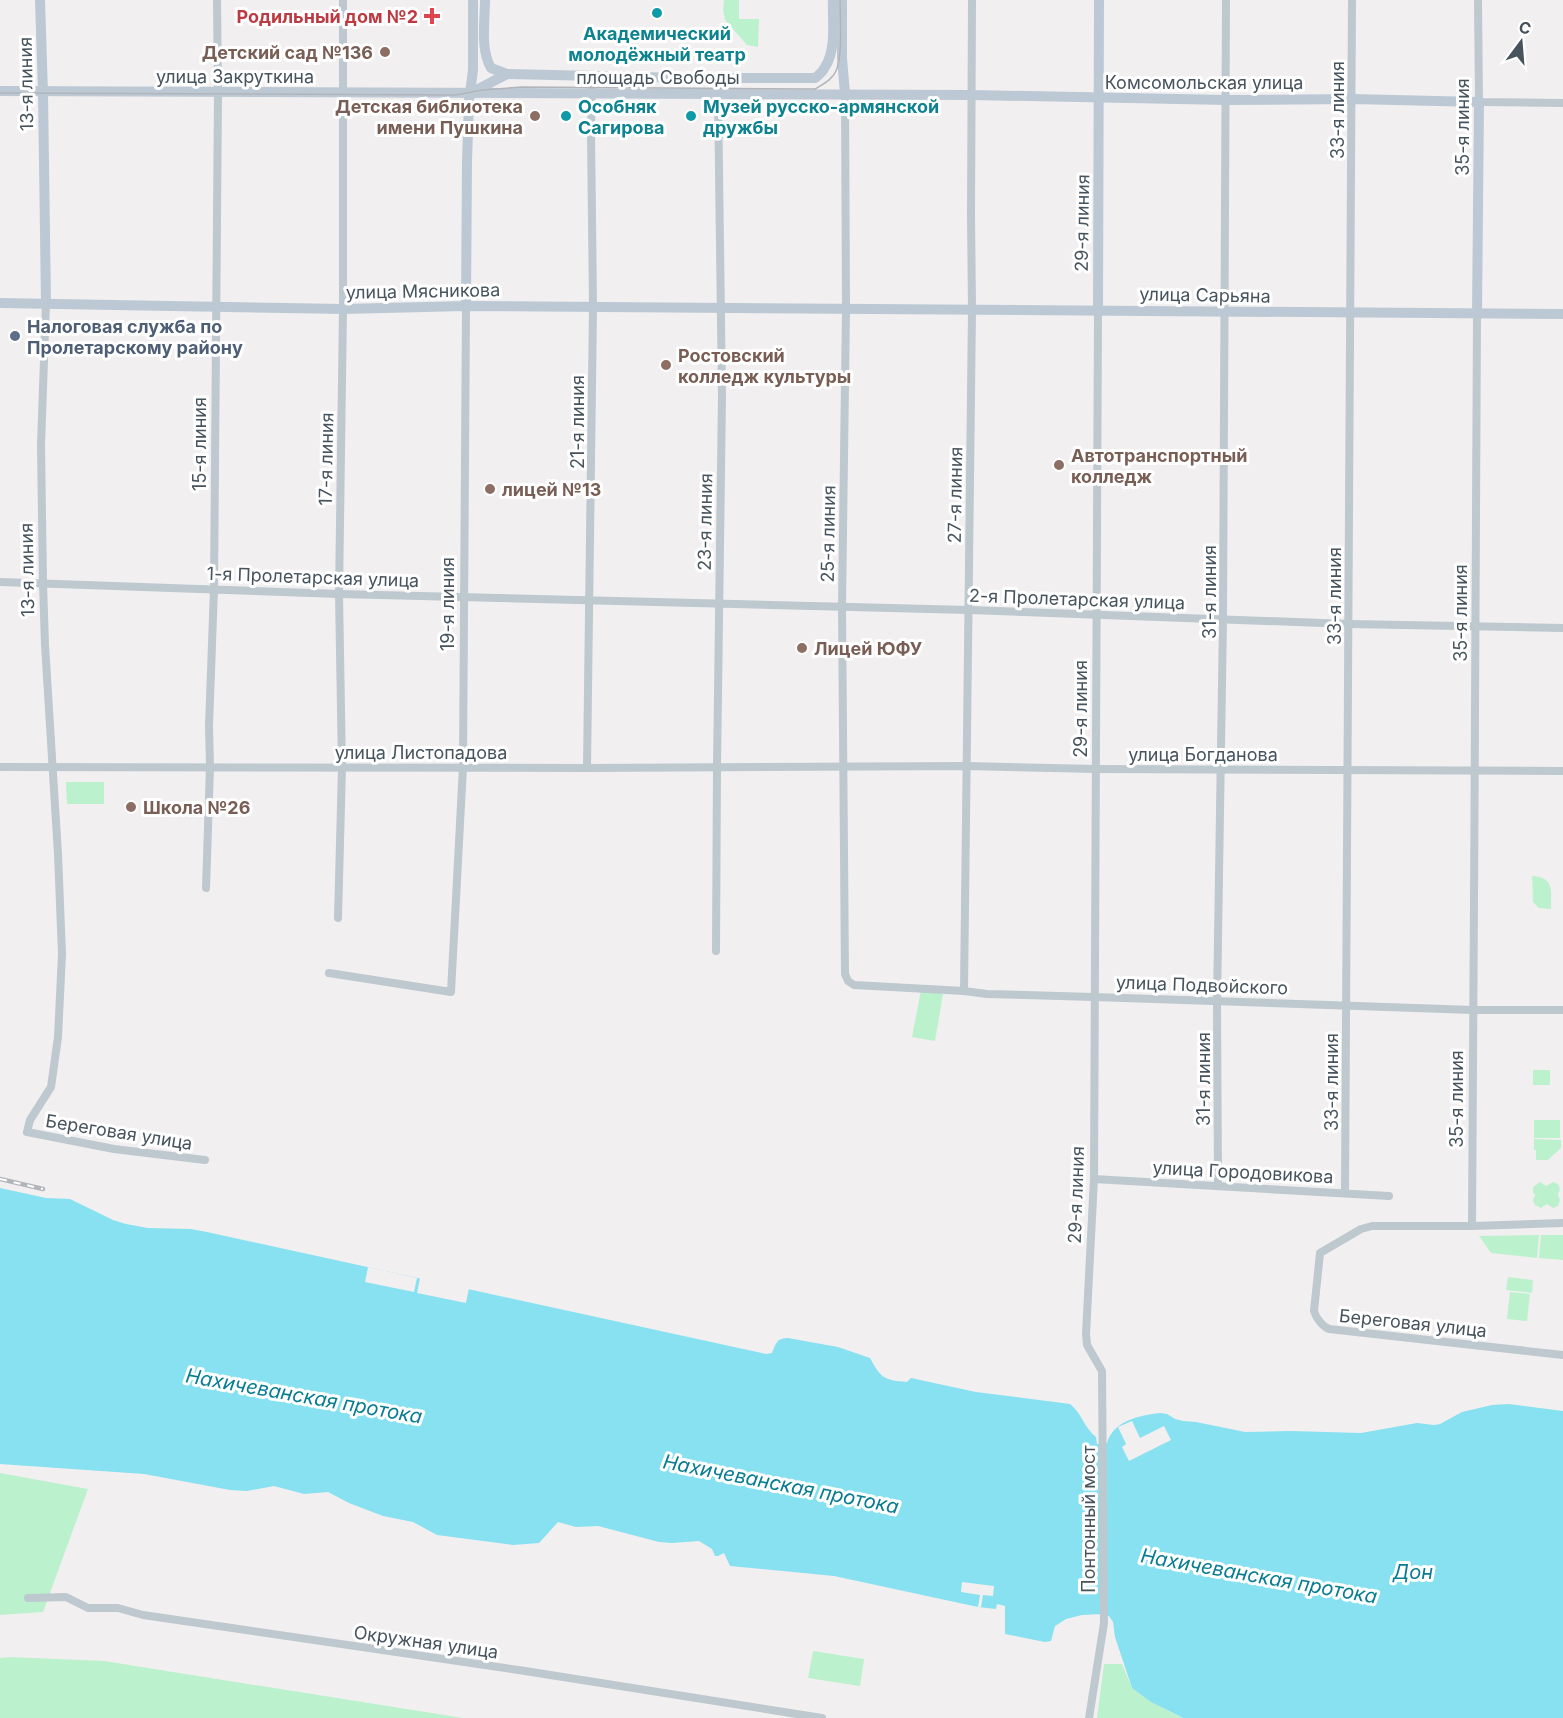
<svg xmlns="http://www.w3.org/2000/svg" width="1563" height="1718" viewBox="0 0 1563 1718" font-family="Inter,sans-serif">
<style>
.green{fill:#bcf1cd}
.water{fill:#87e1f0}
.pier{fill:#f2eff0}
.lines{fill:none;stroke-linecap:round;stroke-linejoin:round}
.street{stroke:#bdc8cf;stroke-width:8}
.secondary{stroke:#bcc9d4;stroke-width:10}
.tram{stroke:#b1b5ba;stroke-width:1.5}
.rail-casing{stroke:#b1b5ba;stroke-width:4.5}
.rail{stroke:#fff;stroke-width:2;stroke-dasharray:7;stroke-linecap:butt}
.culture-dot{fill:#0f9aa8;stroke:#fff;stroke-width:2}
.health-dot{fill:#e0444e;stroke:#fff;stroke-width:2}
.education-dot{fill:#8d6e63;stroke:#fff;stroke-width:2}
.service-dot{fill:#5c6f8a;stroke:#fff;stroke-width:2}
.labels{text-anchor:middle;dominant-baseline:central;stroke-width:6;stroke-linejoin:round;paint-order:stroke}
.health-label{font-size:18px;font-weight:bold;fill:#be3a42;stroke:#fff;text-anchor:end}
.culture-label{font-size:18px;font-weight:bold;fill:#0d838f;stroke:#fff;text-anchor:start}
.education-label{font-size:18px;font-weight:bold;fill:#785e54;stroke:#fff;text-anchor:start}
.street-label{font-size:18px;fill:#47545e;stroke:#fff}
.service-label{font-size:18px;font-weight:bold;fill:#4e5e75;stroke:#fff;text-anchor:start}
.water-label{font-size:20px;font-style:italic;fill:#087d91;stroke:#fff}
</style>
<rect width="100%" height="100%" fill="#f2eff0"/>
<!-- green -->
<g class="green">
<polygon points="724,0 739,0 739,19 759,19 758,47 747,45 725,20 723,10"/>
<polygon points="66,782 104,782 104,804 67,804"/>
<path d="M1532,876C1555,877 1551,892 1551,909L1539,908L1533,902Z"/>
<polygon points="921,990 943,994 935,1041 912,1037"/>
<rect x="1533" y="1070" width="17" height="15"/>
<rect x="1534" y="1120" width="26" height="18"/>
<polygon points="1534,1139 1561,1140 1561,1148 1548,1160 1536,1160 1536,1150 1534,1150"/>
<polygon points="1540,1182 1546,1186 1553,1182 1558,1184 1560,1189 1558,1195 1560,1200 1558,1206 1553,1208 1547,1204 1541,1208 1535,1205 1533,1200 1535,1195 1533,1192 1533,1187"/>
<polygon points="1539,1235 1537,1258 1491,1253 1479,1236"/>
<polygon points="1541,1235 1563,1235 1563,1260 1539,1258"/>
<polygon points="1508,1277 1533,1280 1532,1293 1506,1290"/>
<polygon points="1510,1292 1530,1294 1527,1321 1507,1319"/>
<polygon points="0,1473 88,1489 43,1612 0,1615"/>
<polygon points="813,1651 864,1659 860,1686 808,1678"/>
<polygon points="10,1657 104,1661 463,1718 0,1718 0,1658"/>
<polygon points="1104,1664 1122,1664 1132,1688 1153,1703 1182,1718 1097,1718"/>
</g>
<!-- water -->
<path class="water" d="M0,1188L46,1198L70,1199L113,1220L126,1224L148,1228L191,1229L207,1232L766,1354L772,1353C776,1343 777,1338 788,1338L838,1347L870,1358C881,1378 883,1380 907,1382L911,1378L976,1392L1070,1404C1082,1413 1084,1428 1096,1437L1097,1444L1105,1445L1107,1443C1113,1421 1140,1415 1160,1413L1167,1414L1175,1419L1183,1421L1196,1422L1245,1432L1290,1431L1361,1433L1417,1423L1434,1425L1440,1424L1462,1412L1492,1405L1509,1404L1563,1411V1718H1183L1151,1702L1132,1688L1115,1637L1113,1622L1109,1616L1102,1614L1082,1615L1066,1619L1055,1626L1051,1641L1045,1642L1005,1634V1606L997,1604L996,1609L978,1607L834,1576L730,1566L724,1553L718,1556H715L712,1549L699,1541L672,1543L659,1542L598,1526L576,1527L558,1522L539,1543L513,1545L437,1535L413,1522L383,1516L349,1503L328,1492L304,1494L274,1486L247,1491L230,1490L144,1474L0,1464Z"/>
<!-- pier -->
<g class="pier">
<polygon points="368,1267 417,1278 414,1292 365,1282"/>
<polygon points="420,1278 469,1288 466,1303 417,1293"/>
<polygon points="1132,1421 1140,1438 1164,1426 1171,1440 1129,1461 1122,1447 1126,1444 1118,1427"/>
<polygon points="962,1582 994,1586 993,1596 983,1595 981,1607 978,1607 980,1595 961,1592"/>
</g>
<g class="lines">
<!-- street -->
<g class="street">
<polyline points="1478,0 1479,102 1563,103"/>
<polyline points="845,94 846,309 842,607 845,974 848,981 854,985 964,991 987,994 1094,997 1473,1010 1563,1010"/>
<polyline points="46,303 41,445 43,583 45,645 58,854 62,954 58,1037 51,1087 30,1120 27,1132 114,1149 205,1160"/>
<polyline points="0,582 339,594 969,610 1349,624 1563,628"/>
<polyline points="0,767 587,768 967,766 1096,769 1563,771"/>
<polyline points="587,768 593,307 591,131 592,75"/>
<polyline points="206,888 210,767 209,726 214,589 218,93 217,0"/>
<polyline points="338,918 342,767 339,594 343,309 343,0"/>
<polyline points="716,951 717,768 722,396 718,94"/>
<polyline points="329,973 451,992 463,767 466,306"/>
<polyline points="964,991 972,309 971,215 972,0"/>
<polyline points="1094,1179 1389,1196"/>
<polyline points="1218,1185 1217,1002 1223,620 1226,0"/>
<polyline points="1345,1193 1352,0"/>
<path d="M1563,1223L1472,1226H1372L1361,1229L1320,1253L1314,1311C1316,1318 1322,1326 1329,1329L1563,1355"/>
<path d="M1472,1226C1473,922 1477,618 1477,314"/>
<polyline points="28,1598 66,1597 88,1608 118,1608 143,1615 525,1671 822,1718"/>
<polyline points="1089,1718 1104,1623 1102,1371 1087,1345 1086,1334 1094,1179 1098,311"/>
</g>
<!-- secondary -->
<g class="secondary">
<polyline points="40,0 43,93 46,303"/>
<path d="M485,0C485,22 480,49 491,68L507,74L685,78H815"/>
<polyline points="842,0 842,58 845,94"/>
<path d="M815,78C819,75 823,71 825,67C837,49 832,20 833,0"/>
<polyline points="0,91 972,95 1227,100 1353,99 1479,102 1477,314"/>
<polyline points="471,93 507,74"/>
<polyline points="0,303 343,309 466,306 1563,314"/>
<polyline points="466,306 467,161 469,101 473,70 473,0"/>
<polyline points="1098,311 1099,0"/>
</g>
<!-- tram -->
<path class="tram" d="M0,93L456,95L482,90L522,87L815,89C823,84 832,80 836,71C843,56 840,18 840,0"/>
<defs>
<polyline id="rail" points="0,1179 43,1189"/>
</defs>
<!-- rail casing -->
<use href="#rail" class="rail-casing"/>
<!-- rail -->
<use href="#rail" class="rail"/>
</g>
<!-- markers -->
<g class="culture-dot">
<circle cx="657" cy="13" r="6"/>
<circle cx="566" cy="116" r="6"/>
<circle cx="691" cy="116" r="6"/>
</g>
<path class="health-dot" d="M429 7h6v6h6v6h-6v6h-6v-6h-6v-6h6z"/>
<g class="education-dot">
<circle cx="385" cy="52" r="6"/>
<circle cx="535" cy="116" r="6"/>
<circle cx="666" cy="365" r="6"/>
<circle cx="1059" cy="465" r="6"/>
<circle cx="490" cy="489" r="6"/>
<circle cx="802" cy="648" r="6"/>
<circle cx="131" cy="807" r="6"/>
</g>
<circle class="service-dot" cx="15" cy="336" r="6"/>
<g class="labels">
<!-- health labels -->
<g class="health-label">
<text x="418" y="16">Родильный дом №2</text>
</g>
<!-- culture labels -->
<g class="culture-label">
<text x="657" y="33" text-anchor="middle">Академический<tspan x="657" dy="21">молодёжный театр</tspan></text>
<text x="578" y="106">Особняк<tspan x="578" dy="21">Сагирова</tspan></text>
<text x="703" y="106">Музей русско-армянской<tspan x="703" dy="21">дружбы</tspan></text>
</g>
<!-- education labels -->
<g class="education-label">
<text x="373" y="52" text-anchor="end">Детский сад №136</text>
<text x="523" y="106" text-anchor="end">Детская библиотека<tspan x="523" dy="21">имени Пушкина</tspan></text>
<text x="678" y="355">Ростовский<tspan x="678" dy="21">колледж культуры</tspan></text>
<text x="1071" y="455">Автотранспортный<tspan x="1071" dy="21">колледж</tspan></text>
<text x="502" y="489">лицей №13</text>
<text x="814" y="648">Лицей ЮФУ</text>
<text x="143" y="807">Школа №26</text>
</g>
<!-- street labels -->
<g class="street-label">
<text x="235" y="76">улица Закруткина</text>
<text x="658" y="77">площадь Свободы</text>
<text x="1204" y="82">Комсомольская улица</text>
<text transform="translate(26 84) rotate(-91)">13-я линия</text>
<text transform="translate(1337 110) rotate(-90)">33-я линия</text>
<text transform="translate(1462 127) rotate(-90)">35-я линия</text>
<text transform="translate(1082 223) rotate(-89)">29-я линия</text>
<text transform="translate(423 291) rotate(-1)">улица Мясникова</text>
<text transform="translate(1205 295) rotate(1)">улица Сарьяна</text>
<text transform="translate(577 422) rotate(-90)">21-я линия</text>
<text transform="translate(199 444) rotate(-90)">15-я линия</text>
<text transform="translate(326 459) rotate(-89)">17-я линия</text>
<text transform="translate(955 495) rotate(-89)">27-я линия</text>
<text transform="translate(705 522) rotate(-89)">23-я линия</text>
<text transform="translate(828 534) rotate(-89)">25-я линия</text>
<text transform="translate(27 570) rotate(-91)">13-я линия</text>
<text transform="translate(313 577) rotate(2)">1-я Пролетарская улица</text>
<text transform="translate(1209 592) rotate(-90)">31-я линия</text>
<text transform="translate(1334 596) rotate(-90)">33-я линия</text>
<text transform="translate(1077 599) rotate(2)">2-я Пролетарская улица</text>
<text transform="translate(447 604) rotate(-90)">19-я линия</text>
<text transform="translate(1460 613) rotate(-90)">35-я линия</text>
<text transform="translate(1080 709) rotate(-90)">29-я линия</text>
<text x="421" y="752">улица Листопадова</text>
<text x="1203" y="754">улица Богданова</text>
<text transform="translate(1202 985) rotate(2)">улица Подвойского</text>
<text transform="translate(1203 1079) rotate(-90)">31-я линия</text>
<text transform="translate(1331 1082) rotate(-90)">33-я линия</text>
<text transform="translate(1456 1099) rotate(-90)">35-я линия</text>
<text transform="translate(119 1132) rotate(9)">Береговая улица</text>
<text transform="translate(1243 1172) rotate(3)">улица Городовикова</text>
<text transform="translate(1076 1195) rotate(-88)">29-я линия</text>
<text transform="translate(1413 1323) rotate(6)">Береговая улица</text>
<text transform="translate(1088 1519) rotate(-90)">Понтонный мост</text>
<text transform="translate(426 1642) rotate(8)">Окружная улица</text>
</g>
<!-- service labels -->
<g class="service-label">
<text x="27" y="326">Налоговая служба по<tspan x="27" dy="21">Пролетарскому району</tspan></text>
</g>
<!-- water labels -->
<g class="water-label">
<text transform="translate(304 1396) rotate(10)">Нахичеванская протока</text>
<text transform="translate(781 1484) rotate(11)">Нахичеванская протока</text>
<text x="1413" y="1572">Дон</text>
<text transform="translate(1259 1576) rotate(10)">Нахичеванская протока</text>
</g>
</g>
<!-- north arrow -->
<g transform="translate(1521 42) rotate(16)" stroke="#ffffff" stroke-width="4.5" paint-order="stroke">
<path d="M0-4.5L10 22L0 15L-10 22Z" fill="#47545e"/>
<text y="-9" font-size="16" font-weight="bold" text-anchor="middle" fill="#47545e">С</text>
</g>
</svg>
